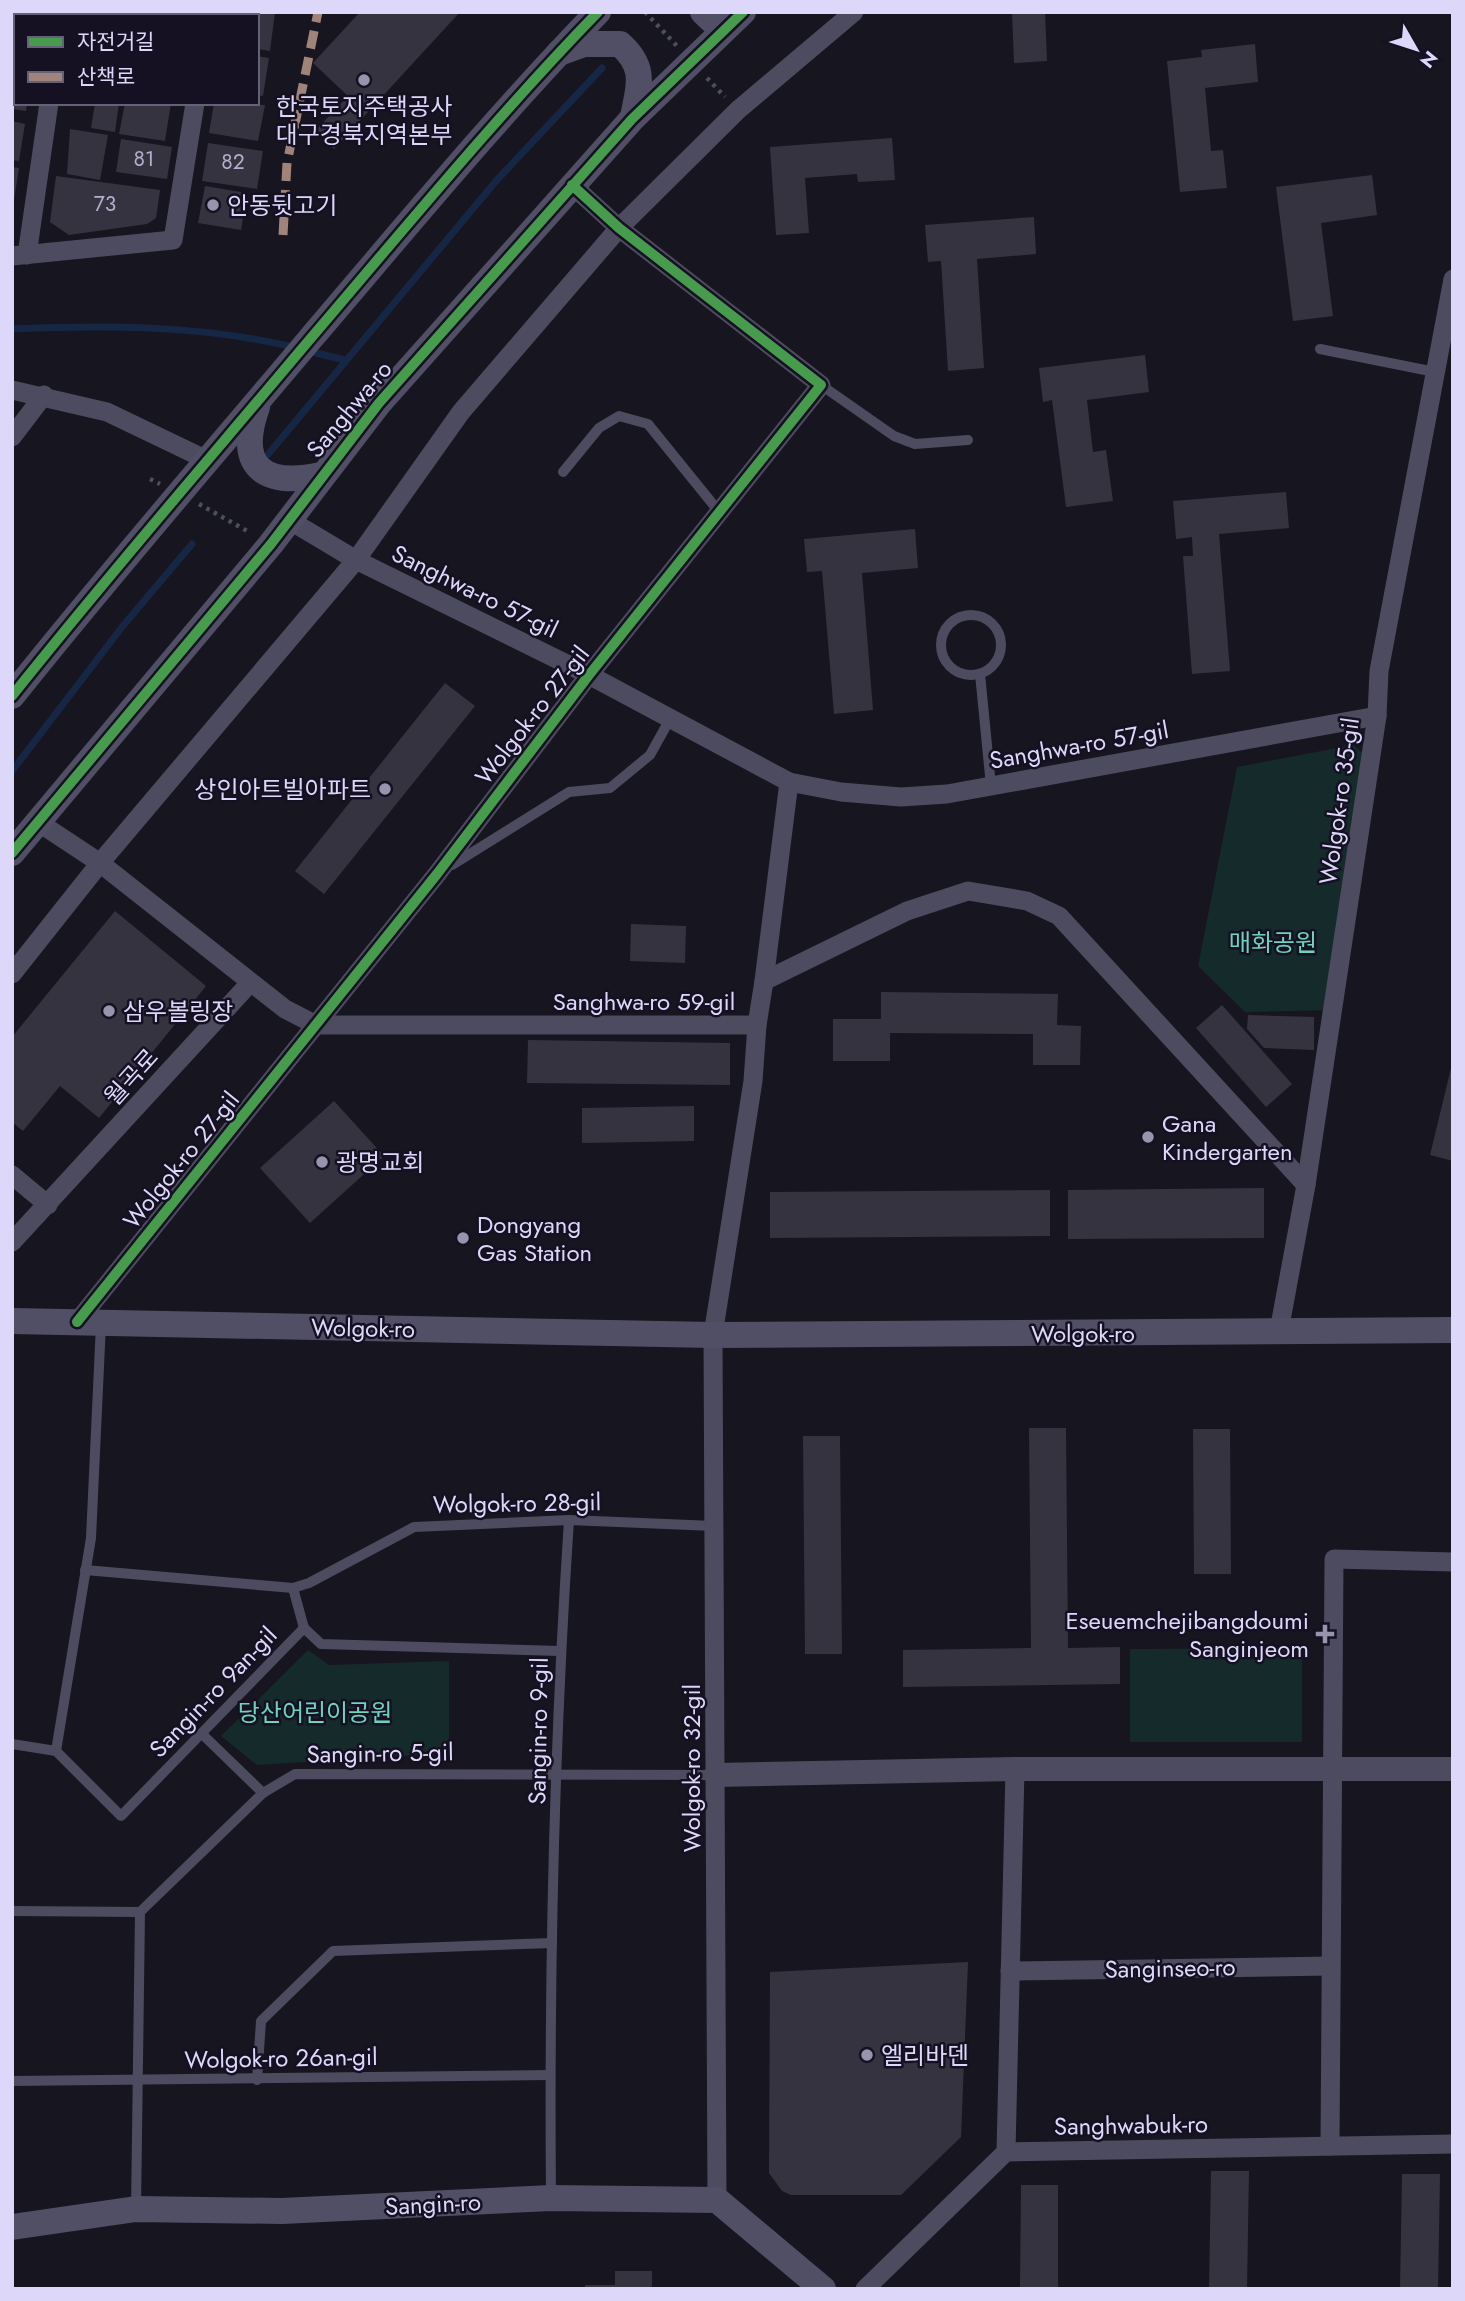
<svg xmlns="http://www.w3.org/2000/svg" width="1465" height="2301" viewBox="0 0 1465 2301" font-family="Jost,'Noto Sans KR',sans-serif">
<style>
.green{fill:#152a2b}
.lines{fill:none;stroke-linecap:round;stroke-linejoin:round}
.stream{stroke:#162645;stroke-width:7}
.building{fill:#363341}
.path{stroke:#48515d;stroke-width:4.5;stroke-dasharray:3.5 5;stroke-linecap:butt}
.service{stroke:#4d4b5f;stroke-width:10}
.minor{stroke:#4d4b5f;stroke-width:19}
.tertiary{stroke:#4d4b5f;stroke-width:24}
.secondary{stroke:#514f65;stroke-width:26}
.quiet{stroke:#a18479;stroke-width:9;stroke-dasharray:18 9;stroke-linecap:butt}
.cycleway-casing{stroke:#151123;stroke-width:15}
.cycleway{stroke:#469c4c;stroke-width:10}
.poi-dot{fill:#9894ad;stroke:#151123;stroke-width:2.5}
.labels{text-anchor:middle;dominant-baseline:central;stroke-width:5;stroke-linejoin:round;paint-order:stroke}
.number-label{font-size:21px;fill:#b3afcc}
.poi-label{font-size:24px;fill:#ddd8fa;stroke:#151123;text-anchor:start}
.street-label{font-size:24px;fill:#ddd8fa;stroke:#151123}
.park-label{font-size:24px;fill:#6cd3bd;stroke:#151123}
</style>
<rect width="100%" height="100%" fill="#17151f"/>
<!-- green -->
<g class="green">
<polygon points="1353,745 1371,759 1333,1010 1245,1012 1198,966 1237,767"/>
<polygon points="1302,1648 1302,1742 1130,1742 1130,1649"/>
<polygon points="308,1650 329,1665 449,1661 449,1753 257,1765 221,1736"/>
</g>
<g class="lines">
<!-- stream -->
<g class="stream">
<path d="M12,329C107,325 204,325 297,348"/>
<polyline points="308,351 345,360"/>
<polyline points="265,458 496,181 602,68"/>
<polyline points="12,771 122,627 192,544"/>
</g>
</g>
<!-- building -->
<g class="building">
<polygon points="12,12 43,12 43,16 16,17"/>
<polygon points="81,12 126,12 125,16 80,16"/>
<polygon points="141,12 189,12 190,14 140,16"/>
<polygon points="226,12 275,12 270,51 257,49 257,16 226,16"/>
<polygon points="360,12 460,12 334,149 315,131 348,96 313,63"/>
<polygon points="1012,12 1045,12 1047,61 1014,63"/>
<polygon points="12,29 16,30 16,63 12,63"/>
<polygon points="1255,44 1258,82 1205,88 1211,151 1223,150 1227,188 1180,192 1167,61 1202,57 1201,50"/>
<polygon points="257,56 269,58 263,96 257,95"/>
<polygon points="12,75 16,75 16,103 27,103 26,111 12,109"/>
<polygon points="95,103 119,103 115,132 91,128"/>
<polygon points="125,103 171,103 165,141 119,134"/>
<polygon points="214,103 265,105 258,141 209,133"/>
<polygon points="12,121 25,124 19,161 12,160"/>
<polygon points="70,129 108,135 100,180 67,174"/>
<polygon points="892,138 895,180 858,182 857,174 805,178 809,233 776,235 770,147"/>
<polygon points="121,139 172,147 167,179 116,172"/>
<polygon points="208,143 263,151 257,189 202,181"/>
<polygon points="12,167 19,168 14,200 12,200"/>
<polygon points="1372,175 1377,215 1321,223 1333,316 1293,321 1276,187"/>
<polygon points="56,176 160,190 156,218 147,224 69,235 50,222"/>
<polygon points="205,186 247,193 241,230 198,223"/>
<polygon points="1034,217 1036,254 977,259 984,368 948,371 941,261 928,262 925,225"/>
<polygon points="1145,355 1149,392 1087,400 1093,452 1106,450 1113,501 1066,507 1052,400 1043,402 1039,368"/>
<polygon points="1286,492 1289,528 1219,534 1230,671 1192,674 1183,556 1193,556 1192,537 1176,539 1173,501"/>
<polygon points="915,529 918,568 862,573 873,710 834,714 822,571 807,572 804,539"/>
<polygon points="445,683 475,706 324,894 295,871"/>
<polygon points="115,911 206,986 99,1118 60,1086 23,1131 12,1122 12,1037"/>
<polygon points="631,924 686,926 685,963 630,961"/>
<polygon points="881,992 1058,994 1057,1025 1081,1026 1080,1065 1033,1065 1033,1034 890,1033 890,1061 833,1061 833,1019 881,1019"/>
<polygon points="1222,1005 1292,1084 1266,1107 1196,1028"/>
<polygon points="1248,1015 1314,1017 1314,1050 1264,1048 1247,1029"/>
<polygon points="528,1040 730,1043 730,1085 527,1083"/>
<polygon points="1452,1064 1453,1064 1453,1161 1430,1155"/>
<polygon points="334,1101 384,1156 310,1223 260,1168"/>
<polygon points="694,1106 694,1141 582,1143 582,1108"/>
<polygon points="1264,1188 1264,1238 1068,1239 1068,1190"/>
<polygon points="1050,1190 1050,1236 770,1238 770,1192"/>
<polygon points="1029,1428 1066,1428 1068,1648 1120,1647 1120,1684 903,1687 903,1650 1031,1648"/>
<polygon points="1193,1429 1230,1429 1231,1574 1194,1574"/>
<polygon points="803,1436 840,1436 842,1654 805,1654"/>
<polygon points="968,1962 961,2137 901,2195 791,2195 782,2191 769,2173 770,1972"/>
<polygon points="1211,2171 1249,2171 1247,2289 1209,2289"/>
<polygon points="1402,2174 1440,2174 1438,2289 1400,2289"/>
<polygon points="1021,2185 1058,2185 1058,2289 1020,2289"/>
<polygon points="615,2271 652,2271 652,2286 646,2289 585,2289 585,2285 615,2285"/>
</g>
<g class="lines">
<!-- path -->
<g class="path">
<polyline points="645,12 677,46"/>
<polyline points="707,78 725,97"/>
<polyline points="150,479 160,484"/>
<polyline points="199,504 249,532"/>
</g>
<!-- service -->
<g class="service">
<polyline points="1320,349 1435,372"/>
<polyline points="821,385 894,436 915,444 968,440"/>
<polyline points="563,472 599,428 619,416 648,424 720,513"/>
<circle cx="971" cy="645" r="30"/>
<polyline points="980,674 991,786"/>
<polyline points="452,865 569,792 610,788 650,755 670,719"/>
<polyline points="85,1570 293,1588 309,1583 414,1527 569,1520 714,1526"/>
<polyline points="293,1588 304,1628"/>
<polyline points="202,1734 263,1793"/>
<polyline points="12,1744 56,1751 121,1816 304,1628 321,1644 560,1651"/>
<polyline points="56,1751 91,1538 101,1324"/>
<polyline points="12,1911 140,1912 263,1793 295,1774 715,1775"/>
<polyline points="257,2080 261,2021 333,1951 552,1943"/>
<polyline points="12,2081 550,2075"/>
<path d="M551,2198C549,1972 554,1745 569,1520"/>
<polyline points="136,2209 140,1912"/>
</g>
<!-- minor -->
<g class="minor">
<polyline points="62,16 63,12"/>
<polyline points="208,16 209,12"/>
<polyline points="27,255 49,103"/>
<polyline points="12,256 173,240 195,103"/>
<polyline points="12,390 107,412 207,460"/>
<polyline points="12,437 44,395"/>
<polyline points="289,520 356,560 589,675 789,782 841,792 901,797 947,794 1377,716"/>
<polyline points="38,822 100,863 285,1009 316,1025 757,1025 764,981 907,911 968,891 1027,901 1059,916 1306,1185"/>
<polyline points="12,974 100,863 356,560 461,412 619,228 738,110 854,12"/>
<polyline points="764,981 789,782"/>
<polyline points="12,1175 48,1205"/>
<polyline points="12,1242 250,983"/>
<polyline points="77,1322 437,874 589,675 821,385 619,228 572,185"/>
<polyline points="1279,1331 1306,1185 1377,716 1379,671 1453,279"/>
<polyline points="1010,1971 1330,1966"/>
<polyline points="1330,2146 1334,1559 1453,1562"/>
<polyline points="1006,2152 1015,1769"/>
<polyline points="717,2200 713,1335 753,1081 757,1025"/>
<polyline points="865,2289 1006,2152 1453,2144"/>
</g>
<!-- tertiary -->
<polyline class="tertiary" points="716,1775 1015,1769 1453,1769"/>
<!-- secondary -->
<g class="secondary">
<polyline points="703,12 722,30"/>
<path d="M559,53L584,44H620C647,68 639,86 633,117"/>
<path d="M257,407C236,467 263,487 321,475"/>
<path d="M12,696C109,574 211,457 311,338C405,228 497,116 598,12"/>
<polyline points="12,853 271,544 379,403 632,119 743,12"/>
<polyline points="12,1321 713,1335 1453,1330"/>
<polyline points="12,2227 136,2209 282,2211 551,2198 717,2200 823,2289"/>
</g>
<!-- quiet -->
<polyline class="quiet" points="283,235 287,163 318,12"/>
<defs>
<g id="cycleway">
<path d="M12,696C109,574 211,457 311,338C405,228 497,116 598,12"/>
<polyline points="12,853 271,544 379,403 632,119 743,12"/>
<polyline points="77,1322 437,874 589,675 821,385 619,228 572,185"/>
</g>
</defs>
<!-- cycleway casing -->
<use href="#cycleway" class="cycleway-casing"/>
<!-- cycleway -->
<use href="#cycleway" class="cycleway"/>
</g>
<!-- markers -->
<g class="poi-dot">
<circle cx="364" cy="80" r="7"/>
<circle cx="213" cy="205" r="7"/>
<circle cx="385" cy="789" r="7"/>
<circle cx="109" cy="1011" r="7"/>
<circle cx="1148" cy="1137" r="7"/>
<circle cx="322" cy="1162" r="7"/>
<circle cx="463" cy="1238" r="7"/>
<path d="M1321.5 1623.5h7v7h7v7h-7v7h-7v-7h-7v-7h7z"/>
<circle cx="867" cy="2055" r="7"/>
</g>
<g class="labels">
<!-- number labels -->
<g class="number-label">
<text x="144" y="159">81</text>
<text x="233" y="162">82</text>
<text x="105" y="204">73</text>
</g>
<!-- poi labels -->
<g class="poi-label">
<text x="364" y="106" text-anchor="middle">한국토지주택공사<tspan x="364" dy="28">대구경북지역본부</tspan></text>
<text x="227" y="205">안동뒷고기</text>
<text x="371" y="789" text-anchor="end">상인아트빌아파트</text>
<text x="123" y="1011">삼우볼링장</text>
<text x="1162" y="1123">Gana<tspan x="1162" dy="28">Kindergarten</tspan></text>
<text x="336" y="1162">광명교회</text>
<text x="477" y="1224">Dongyang<tspan x="477" dy="28">Gas Station</tspan></text>
<text x="1309" y="1620" text-anchor="end">Eseuemchejibangdoumi<tspan x="1309" dy="28">Sanginjeom</tspan></text>
<text x="881" y="2055">엘리바덴</text>
</g>
<!-- street labels -->
<g class="street-label">
<text transform="translate(349 409) rotate(-50)">Sanghwa-ro</text>
<text transform="translate(475 591) rotate(26)">Sanghwa-ro 57-gil</text>
<text transform="translate(532 715) rotate(-52)">Wolgok-ro 27-gil</text>
<text transform="translate(1079 745) rotate(-10)">Sanghwa-ro 57-gil</text>
<text transform="translate(1339 801) rotate(-82)">Wolgok-ro 35-gil</text>
<text x="644" y="1001">Sanghwa-ro 59-gil</text>
<text transform="translate(131 1077) rotate(-48)">월곡로</text>
<text transform="translate(181 1160) rotate(-51)">Wolgok-ro 27-gil</text>
<text transform="translate(363 1328) rotate(1)">Wolgok-ro</text>
<text x="1083" y="1333">Wolgok-ro</text>
<text transform="translate(517 1503) rotate(-1)">Wolgok-ro 28-gil</text>
<text transform="translate(213 1692) rotate(-46)">Sangin-ro 9an-gil</text>
<text transform="translate(538 1731) rotate(-89)">Sangin-ro 9-gil</text>
<text transform="translate(380 1753) rotate(-1)">Sangin-ro 5-gil</text>
<text transform="translate(691 1768) rotate(-90)">Wolgok-ro 32-gil</text>
<text transform="translate(1170 1968) rotate(-1)">Sanginseo-ro</text>
<text transform="translate(281 2058) rotate(-1)">Wolgok-ro 26an-gil</text>
<text transform="translate(1131 2125) rotate(-1)">Sanghwabuk-ro</text>
<text transform="translate(433 2204) rotate(-3)">Sangin-ro</text>
</g>
<!-- park labels -->
<g class="park-label">
<text x="1273" y="942">매화공원</text>
<text x="315" y="1712">당산어린이공원</text>
</g>
</g>
<!-- border -->
<rect width="1465" height="2301" fill="none" stroke="#ddd8fa" stroke-width="28"/>
<!-- legend -->
<rect x="14" y="14" width="245" height="91" fill="#151123" stroke="#656179" stroke-width="2"/>
<rect x="28" y="37" width="35" height="10" fill="#469c4c" stroke="#656179" stroke-width="2"/>
<text x="77" y="49" font-size="21" fill="#ddd8fa">자전거길</text>
<rect x="28" y="72" width="35" height="10" fill="#a18479" stroke="#656179" stroke-width="2"/>
<text x="77" y="84" font-size="21" fill="#ddd8fa">산책로</text>
<!-- north arrow -->
<g transform="translate(1416 49) rotate(129)" stroke="#151123" stroke-width="5" paint-order="stroke">
<path d="M0-5L12 26L0 18L-12 26Z" fill="#ddd8fa"/>
<text y="-10" font-size="19" font-weight="bold" text-anchor="middle" fill="#ddd8fa">N</text>
</g>
</svg>
